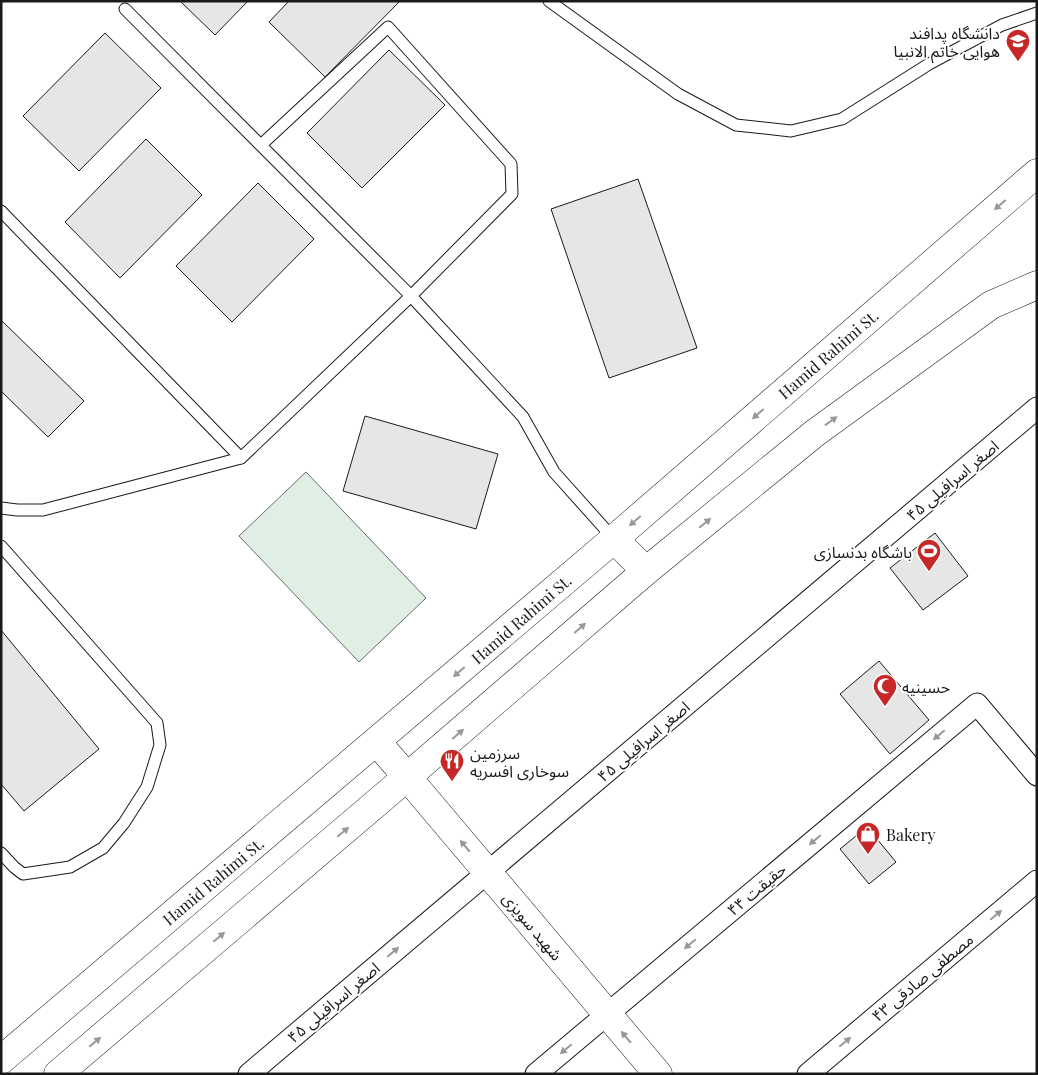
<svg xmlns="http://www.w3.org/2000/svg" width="1038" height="1075" viewBox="0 0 1038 1075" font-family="'Playfair Display','Noto Sans Arabic',serif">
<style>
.green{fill:#e0efe3;stroke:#6a6a6a}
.building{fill:#e6e6e6;stroke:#1a1a1a}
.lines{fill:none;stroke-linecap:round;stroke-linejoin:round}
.service-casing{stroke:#1a1a1a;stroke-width:13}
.minor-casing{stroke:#1a1a1a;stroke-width:23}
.secondary-casing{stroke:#1a1a1a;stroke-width:29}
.primary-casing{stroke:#1a1a1a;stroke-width:29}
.service{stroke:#fff;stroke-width:11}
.minor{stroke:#fff;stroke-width:21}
.secondary{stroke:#fff;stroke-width:28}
.primary{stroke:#fff;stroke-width:28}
.oneway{fill:#989898}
.labels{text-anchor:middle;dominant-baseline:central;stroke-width:4;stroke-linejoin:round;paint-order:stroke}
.poi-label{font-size:16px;fill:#1a1a1a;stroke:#fff;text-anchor:start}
.street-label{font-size:16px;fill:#1a1a1a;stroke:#fff}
</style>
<rect width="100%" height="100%" fill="#fff"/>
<!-- green -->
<polygon class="green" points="306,472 426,598 359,662 239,536"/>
<!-- building -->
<g class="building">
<polygon points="180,1 248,1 215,35"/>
<polygon points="289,1 400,1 325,77 269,22"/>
<polygon points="105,33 161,88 79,171 23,116"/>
<polygon points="389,50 445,105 362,188 307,133"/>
<polygon points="146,139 202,195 120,278 65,222"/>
<polygon points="638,179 697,348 609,378 551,209"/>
<polygon points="258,183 314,239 232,322 176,266"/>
<polygon points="1,320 84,401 48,437 1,391"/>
<polygon points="365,416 498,454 476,529 343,491"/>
<polygon points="935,533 968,576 923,610 890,568"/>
<polygon points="1,630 99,749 24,811 1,784"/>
<polygon points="879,661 929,720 890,754 840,694"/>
<polygon points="867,827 896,862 869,884 840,849"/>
</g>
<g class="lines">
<defs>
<g id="service">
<polyline points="549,1 678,94 736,125 791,131 842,119 929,64 1002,25 1037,13"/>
<polyline points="125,9 411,296 523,417 554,472 614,539"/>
<polyline points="1,211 241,458 411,296 512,194 511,164 388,27 261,145"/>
<polyline points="1,508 17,510 43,510 241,458"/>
<polyline points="1,546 157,723 160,745 147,787 124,823 103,848 70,867 23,874 14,867 1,853"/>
</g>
<g id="minor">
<polyline points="249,1074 1037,408"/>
<polyline points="536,1074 977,704 1037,775"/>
<polyline points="808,1074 1037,881"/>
</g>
<polyline id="secondary" points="407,777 658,1074"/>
<g id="primary">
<polyline points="614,539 646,571"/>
<polyline points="377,742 407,777"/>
<polyline points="1,1060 614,539 1037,173"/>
<polyline points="58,1074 407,777 646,571 815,433 991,305 1037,285"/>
</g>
</defs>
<!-- service casing -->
<use href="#service" class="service-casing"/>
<!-- minor casing -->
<use href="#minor" class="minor-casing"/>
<!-- secondary casing -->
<use href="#secondary" class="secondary-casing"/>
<!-- primary casing -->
<use href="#primary" class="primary-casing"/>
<!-- service -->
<use href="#service" class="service"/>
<!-- minor -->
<use href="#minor" class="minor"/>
<!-- secondary -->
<use href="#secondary" class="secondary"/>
<!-- primary -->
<use href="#primary" class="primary"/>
</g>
<!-- one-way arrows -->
<defs><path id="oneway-solid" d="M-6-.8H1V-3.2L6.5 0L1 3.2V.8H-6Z" transform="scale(1.25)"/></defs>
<g class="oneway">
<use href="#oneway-solid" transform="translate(1000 205) rotate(139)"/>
<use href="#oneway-solid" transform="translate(758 414) rotate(139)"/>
<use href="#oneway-solid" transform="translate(831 421) rotate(-36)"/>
<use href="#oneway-solid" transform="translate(635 521) rotate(139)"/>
<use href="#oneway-solid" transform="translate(705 523) rotate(-39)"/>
<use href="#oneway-solid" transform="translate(580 628) rotate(-41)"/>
<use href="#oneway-solid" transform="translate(459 672) rotate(139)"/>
<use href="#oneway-solid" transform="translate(458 734) rotate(-41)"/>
<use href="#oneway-solid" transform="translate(939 735) rotate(140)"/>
<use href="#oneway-solid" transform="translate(343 832) rotate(-40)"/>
<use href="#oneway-solid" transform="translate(815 840) rotate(140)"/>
<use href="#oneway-solid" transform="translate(465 846) rotate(-130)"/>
<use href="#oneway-solid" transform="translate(996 915) rotate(-40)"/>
<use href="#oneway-solid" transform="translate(219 937) rotate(-40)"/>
<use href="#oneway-solid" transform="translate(690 944) rotate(140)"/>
<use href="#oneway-solid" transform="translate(393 952) rotate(-40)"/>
<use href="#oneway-solid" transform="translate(626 1037) rotate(-130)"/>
<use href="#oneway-solid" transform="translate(95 1042) rotate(-40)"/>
<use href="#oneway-solid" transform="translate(845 1042) rotate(-40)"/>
<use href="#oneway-solid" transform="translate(566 1049) rotate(140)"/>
</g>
<!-- icons -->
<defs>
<symbol id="university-pin" viewBox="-11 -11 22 30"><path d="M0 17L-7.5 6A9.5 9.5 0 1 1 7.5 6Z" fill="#c62828" stroke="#fff"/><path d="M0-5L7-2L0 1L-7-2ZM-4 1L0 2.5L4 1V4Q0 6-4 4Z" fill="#fff"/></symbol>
<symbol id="stadium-pin" viewBox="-11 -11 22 30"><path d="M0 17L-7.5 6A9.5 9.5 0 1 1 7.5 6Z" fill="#c62828" stroke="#fff"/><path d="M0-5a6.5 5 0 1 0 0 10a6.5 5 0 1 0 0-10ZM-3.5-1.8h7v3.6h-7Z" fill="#fff"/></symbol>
<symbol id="mosque-pin" viewBox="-11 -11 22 30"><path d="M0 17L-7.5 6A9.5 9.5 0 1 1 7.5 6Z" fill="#c62828" stroke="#fff"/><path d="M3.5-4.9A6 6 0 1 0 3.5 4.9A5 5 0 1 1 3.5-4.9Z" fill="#fff"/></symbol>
<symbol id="restaurant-pin" viewBox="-11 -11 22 30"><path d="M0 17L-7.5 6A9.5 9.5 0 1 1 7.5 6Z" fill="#c62828" stroke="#fff"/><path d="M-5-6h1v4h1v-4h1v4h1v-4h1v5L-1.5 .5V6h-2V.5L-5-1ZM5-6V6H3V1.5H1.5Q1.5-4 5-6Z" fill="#fff"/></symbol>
<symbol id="shop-pin" viewBox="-11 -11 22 30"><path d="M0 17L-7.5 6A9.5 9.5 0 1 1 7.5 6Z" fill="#c62828" stroke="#fff"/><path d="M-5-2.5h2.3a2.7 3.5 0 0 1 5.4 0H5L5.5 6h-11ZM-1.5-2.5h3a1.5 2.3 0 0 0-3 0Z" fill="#fff"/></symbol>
</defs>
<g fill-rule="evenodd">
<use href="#university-pin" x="1004" y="27" width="28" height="38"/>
<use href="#stadium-pin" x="915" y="537" width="28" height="38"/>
<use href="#mosque-pin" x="871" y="672" width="28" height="38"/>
<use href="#restaurant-pin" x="438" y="747" width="28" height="38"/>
<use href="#shop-pin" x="854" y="820" width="28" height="38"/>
</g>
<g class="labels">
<!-- poi labels -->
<g class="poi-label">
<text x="1000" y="32" text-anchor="end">دانشگاه پدافند<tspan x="1000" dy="18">هوایی خاتم الانبیا</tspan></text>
<text x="912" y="551" text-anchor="end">باشگاه بدنسازی</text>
<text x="902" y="686">حسینیه</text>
<text x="470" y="752">سرزمین<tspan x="470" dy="18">سوخاری افسریه</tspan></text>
<text x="886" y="834">Bakery</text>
</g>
<!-- street labels -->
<g class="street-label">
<text transform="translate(828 354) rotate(-41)">Hamid Rahimi St.</text>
<text transform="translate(952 480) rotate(-40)">اصغر اسرافیلی ۴۵</text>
<text transform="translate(521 619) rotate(-41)">Hamid Rahimi St.</text>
<text transform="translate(643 741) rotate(-40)">اصغر اسرافیلی ۴۵</text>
<text transform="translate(213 881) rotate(-40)">Hamid Rahimi St.</text>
<text transform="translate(756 889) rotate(-40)">حقیقت ۴۴</text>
<text transform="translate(533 926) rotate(50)">شهید سویزی</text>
<text transform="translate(922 977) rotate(-40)">مصطفی صادقی ۴۳</text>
<text transform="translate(333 1002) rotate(-40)">اصغر اسرافیلی ۴۵</text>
</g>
</g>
<!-- border -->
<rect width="1038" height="1075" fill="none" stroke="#1a1a1a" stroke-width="5"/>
</svg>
